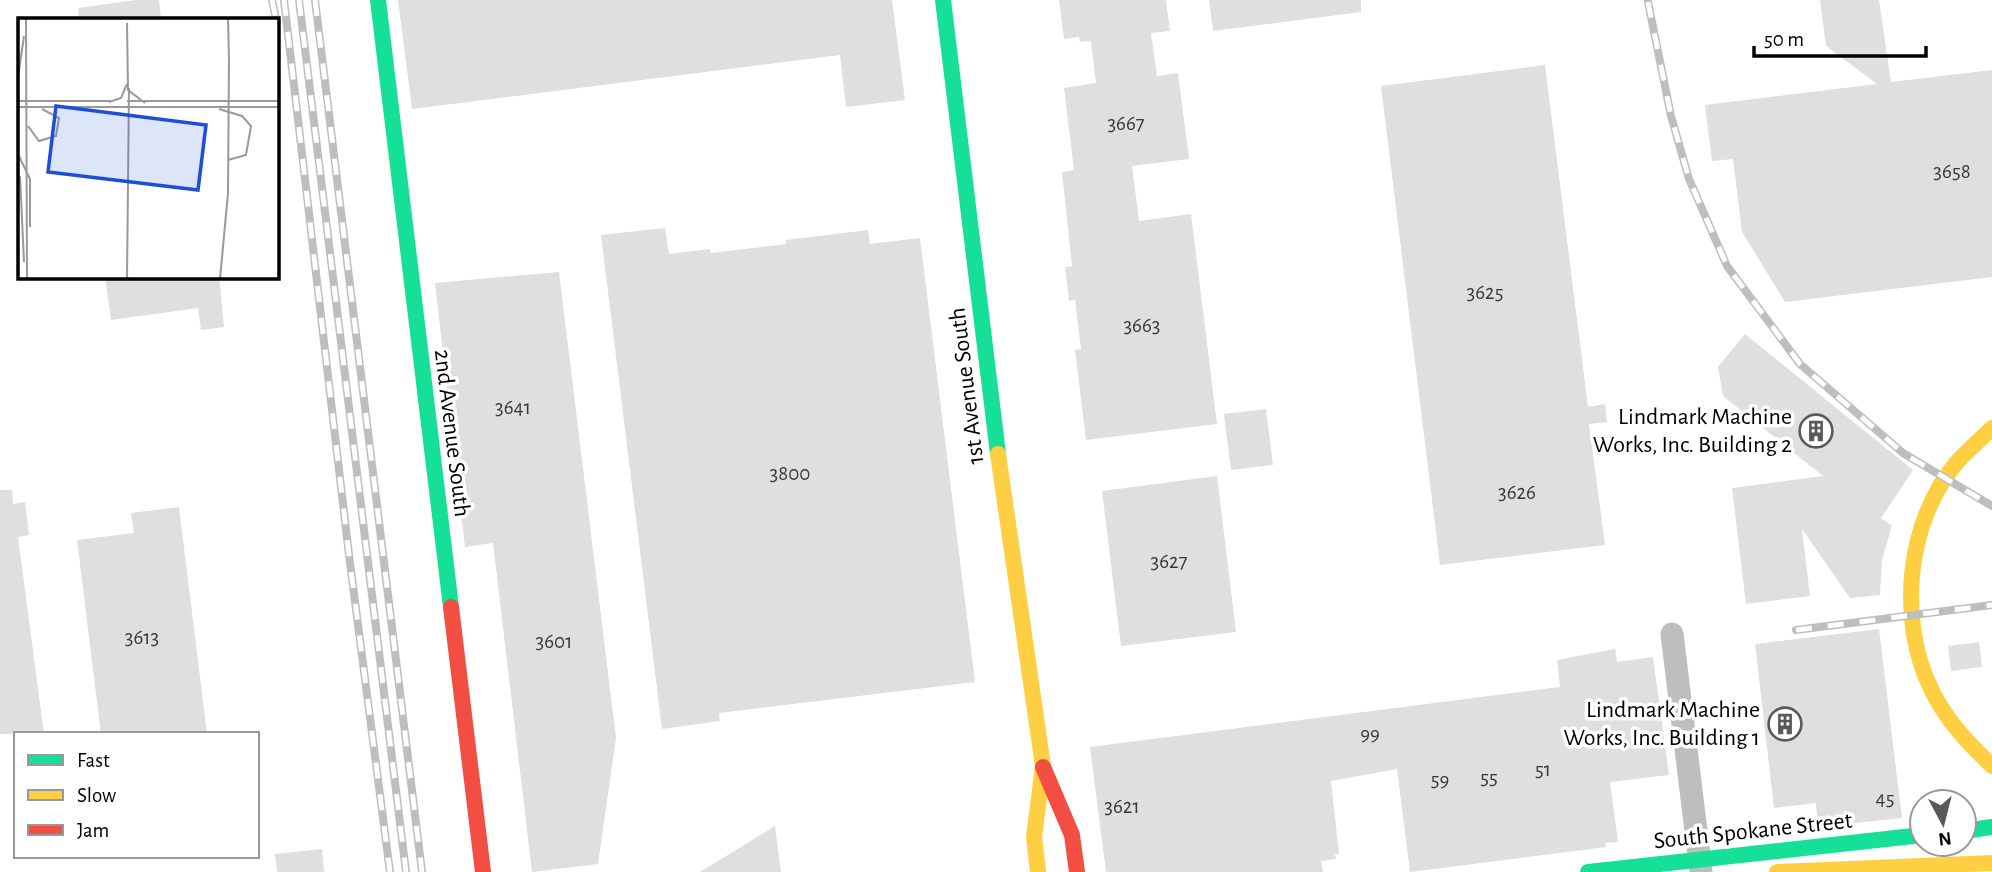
<svg xmlns="http://www.w3.org/2000/svg" width="1992" height="872" viewBox="0 0 1992 872" font-family="'Alegreya Sans',sans-serif">
<style>
.building{fill:#dfdfdf}
.lines{fill:none;stroke-linecap:round;stroke-linejoin:round}
.street{stroke:#bebebe;stroke-width:23}
.fast{stroke:#16e098;stroke-width:16}
.slow{stroke:#ffcf43;stroke-width:16}
.jam{stroke:#f24e42;stroke-width:16}
.rail-casing{stroke:#bebebe;stroke-width:8}
.rail{stroke:#fff;stroke-width:5;stroke-dasharray:16;stroke-linecap:butt}
.labels{text-anchor:middle;dominant-baseline:central;stroke-width:7;stroke-linejoin:round;paint-order:stroke}
.number-label{font-size:21px;fill:#383838}
.street-label{font-size:24px;fill:#000;stroke:#fff}
.poi-label{font-size:24px;fill:#000;stroke:#fff;text-anchor:end}
.inset-road{fill:none;stroke:#999;stroke-width:2}
.view{fill:#1d4ed8;fill-opacity:0.15;stroke:#1d4ed8;stroke-width:3.5}
.inset-edge{fill:none;stroke:#000;stroke-width:3.5}
</style>
<rect width="100%" height="100%" fill="#fff"/>
<!-- building -->
<g class="building">
<polygon points="136,0 159,0 161,19 79,19 78,8"/>
<polygon points="398,0 892,0 905,100 846,107 840,55 412,109"/>
<polygon points="1059,0 1166,0 1170,31 1151,33 1157,76 1178,73 1189,159 1132,166 1139,221 1191,214 1217,424 1086,440 1075,350 1081,349 1075,300 1069,301 1065,267 1072,266 1062,172 1074,170 1064,88 1096,83 1091,41 1080,42 1079,37 1064,39"/>
<polygon points="1209,0 1361,0 1361,12 1213,31"/>
<polygon points="1820,0 1879,0 1891,82 1992,70 1992,277 1785,302 1742,232 1733,159 1712,161 1705,105 1877,84 1826,46"/>
<polygon points="1545,65 1588,407 1605,404 1607,422 1589,424 1605,545 1440,565 1381,86"/>
<polygon points="665,228 669,254 710,249 711,253 786,244 786,240 868,230 870,244 920,238 975,682 719,713 720,721 662,729 601,235"/>
<polygon points="559,272 616,738 598,864 532,872 493,543 465,547 435,283"/>
<polygon points="105,276 219,276 224,327 201,330 198,308 111,320"/>
<polygon points="1745,334 1913,470 1881,518 1892,526 1882,560 1880,595 1850,598 1802,529 1810,596 1746,604 1732,488 1823,476 1723,396 1718,367"/>
<polygon points="1266,409 1273,465 1231,470 1224,414"/>
<polygon points="1217,476 1236,632 1121,646 1102,491"/>
<polygon points="0,490 12,490 13,504 25,502 29,535 18,537 44,734 0,734"/>
<polygon points="179,507 207,734 101,734 77,540 134,533 131,513"/>
<polygon points="1879,629 1902,818 1818,827 1816,803 1774,808 1755,644"/>
<polygon points="1979,642 1982,667 1951,671 1948,646"/>
<polygon points="1615,649 1617,662 1653,657 1669,775 1610,782 1618,842 1605,843 1606,847 1410,872 1397,769 1331,781 1339,854 1335,854 1336,859 1321,861 1323,872 1106,872 1090,747 1560,687 1557,660"/>
<polygon points="775,826 781,872 700,872"/>
<polygon points="322,849 324,872 277,872 275,854"/>
</g>
<g class="lines">
<!-- street -->
<polyline class="street" points="1672,634 1701,872"/>
<!-- fast -->
<g class="fast">
<polyline points="378,0 451,607"/>
<polyline points="943,0 998,454"/>
<polyline points="1964,831 1992,827"/>
<polyline points="1588,872 1922,835"/>
</g>
<!-- slow -->
<g class="slow">
<path d="M1992,428C1981,439 1968,450 1957,462C1906,522 1897,621 1932,691C1947,721 1968,743 1992,766"/>
<polyline points="998,454 1043,766 1034,837 1038,872"/>
<polyline points="1777,872 1992,863"/>
</g>
<!-- jam -->
<g class="jam">
<polyline points="451,607 483,872"/>
<polyline points="1043,767 1072,835 1077,872"/>
</g>
<defs>
<g id="rail">
<polyline points="272,0 276,19"/>
<polyline points="284,0 349,555 390,872"/>
<polyline points="299,0 406,872"/>
<polyline points="315,0 422,872"/>
<polyline points="1648,2 1671,116 1689,179 1727,266 1800,364 1903,453 1992,506"/>
<polyline points="1796,630 1992,605"/>
</g>
</defs>
<!-- rail casing -->
<use href="#rail" class="rail-casing"/>
<!-- rail -->
<use href="#rail" class="rail"/>
</g>
<!-- icons -->
<defs>
<symbol id="building-ring" viewBox="-11 -11 22 22"><circle r="9.5" fill="#fff" stroke="#595959" stroke-width="1.5"/><path d="M-4-6H4V6H1V3H-1V6H-4ZM-2.5-4.3h1.7v1.8h-1.7ZM.8-4.3h1.7v1.8H.8ZM-2.5-1h1.7V.8h-1.7ZM.8-1h1.7V.8H.8Z" fill="#595959"/></symbol>
</defs>
<g fill-rule="evenodd">
<use href="#building-ring" x="1797" y="412" width="38" height="38"/>
<use href="#building-ring" x="1766" y="705" width="38" height="38"/>
</g>
<g class="labels">
<!-- number labels -->
<g class="number-label">
<text x="1126" y="123">3667</text>
<text x="1952" y="171">3658</text>
<text x="1485" y="292">3625</text>
<text x="1142" y="325">3663</text>
<text x="513" y="407">3641</text>
<text x="790" y="473">3800</text>
<text x="1517" y="492">3626</text>
<text x="1169" y="561">3627</text>
<text x="142" y="637">3613</text>
<text x="554" y="641">3601</text>
<text x="1370" y="733">99</text>
<text x="1543" y="769">51</text>
<text x="1489" y="777">55</text>
<text x="1440" y="779">59</text>
<text x="1885" y="798">45</text>
<text x="1122" y="806">3621</text>
</g>
<!-- street labels -->
<g class="street-label">
<text transform="translate(967 386) rotate(-97)">1st Avenue South</text>
<text transform="translate(452 433) rotate(83)">2nd Avenue South</text>
<text transform="translate(1753 831) rotate(-6)">South Spokane Street</text>
</g>
<!-- poi labels -->
<g class="poi-label">
<text x="1792" y="417">Lindmark Machine<tspan x="1792" dy="28">Works, Inc. Building 2</tspan></text>
<text x="1760" y="710">Lindmark Machine<tspan x="1760" dy="28">Works, Inc. Building 1</tspan></text>
</g>
</g>
<!-- overview -->
<g transform="translate(18 18)">
<rect width="261" height="261" fill="#fff"/>
<path class="inset-road" d="M8,0L9,261M210,0L211,42M109,5L110,72L127,85M0,59L6,18M0,83H94M109,83H261M91,84L103,80L109,66M0,89H261M201,91L224,98L233,108L228,137L210,142M10,108L21,123L38,118L41,100L24,91M0,136L12,161V209M2,158L6,244M109,261L111,70M202,261L210,175L211,40"/>
<path class="view" d="M38,88L188,107L180,172L30,154Z"/>
<rect width="261" height="261" class="inset-edge"/>
</g>
<!-- legend -->
<rect x="14" y="732" width="245" height="126" fill="#ffffff" stroke="#999999" stroke-width="2"/>
<rect x="28" y="755" width="35" height="10" fill="#16e098" stroke="#999999" stroke-width="2"/>
<text x="77" y="767" font-size="21" fill="#000000">Fast</text>
<rect x="28" y="790" width="35" height="10" fill="#ffcf43" stroke="#999999" stroke-width="2"/>
<text x="77" y="802" font-size="21" fill="#000000">Slow</text>
<rect x="28" y="825" width="35" height="10" fill="#f24e42" stroke="#999999" stroke-width="2"/>
<text x="77" y="837" font-size="21" fill="#000000">Jam</text>
<!-- north arrow -->
<g transform="translate(1943 823) rotate(173)"><circle r="33" fill="#ffffff" stroke="#999999" stroke-width="2"/>
<path d="M0-5L12 26L0 18L-12 26Z" fill="#595959"/>
<text y="-10" font-size="19" font-weight="bold" text-anchor="middle" fill="#000000">N</text>
</g>
<!-- scale -->
<path d="M1754 46v10h172v-10" fill="none" stroke="#000000" stroke-width="3.5"/>
<text x="1764" y="46" font-size="21" fill="#000000" stroke="#ffffff" stroke-width="5" paint-order="stroke">50 m</text>
</svg>
